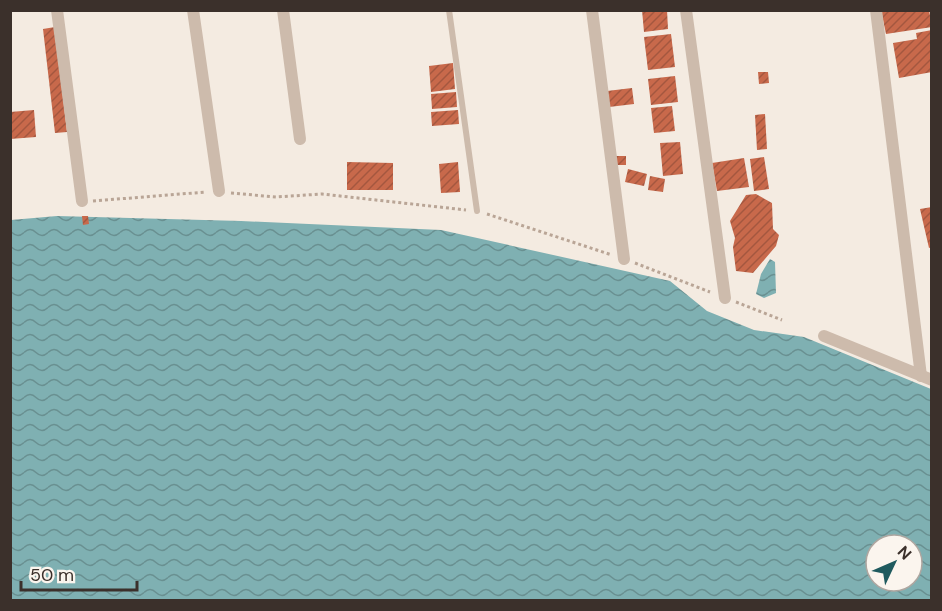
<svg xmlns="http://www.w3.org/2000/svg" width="942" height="611" viewBox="0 0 942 611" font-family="'DM Sans',sans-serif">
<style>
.water{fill:url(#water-waves);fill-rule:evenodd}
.building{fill:url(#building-hatch)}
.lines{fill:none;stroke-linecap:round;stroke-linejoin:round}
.path{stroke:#b9a596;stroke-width:3;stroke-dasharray:3 3;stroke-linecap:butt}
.service{stroke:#cdbbac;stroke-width:6}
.minor{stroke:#cdbbac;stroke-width:12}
</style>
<defs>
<pattern id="water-waves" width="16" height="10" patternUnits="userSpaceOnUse" patternTransform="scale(1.5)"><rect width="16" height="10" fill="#7fb0b2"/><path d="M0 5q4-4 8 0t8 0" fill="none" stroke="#699091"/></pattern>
<pattern id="building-hatch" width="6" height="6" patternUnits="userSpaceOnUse" patternTransform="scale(1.5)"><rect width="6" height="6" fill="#c8694b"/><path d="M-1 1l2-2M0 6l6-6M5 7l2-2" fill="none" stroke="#a4573f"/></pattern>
</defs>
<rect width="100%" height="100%" fill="#f4ebe1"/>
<!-- water -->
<g class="water">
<path d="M57,216L241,221L441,230L670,281L707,311L754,330L804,337L931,389V600H11V220ZM876,545H912V581H876Z"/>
<polygon points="770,259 775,262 776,293 764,298 756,294 761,274"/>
</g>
<!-- building -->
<g class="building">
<polygon points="642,10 667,10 668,29 644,32"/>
<polygon points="881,10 929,10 932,27 886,34"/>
<polygon points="55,27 67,132 55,133 43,29"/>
<polygon points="932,30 932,72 899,78 893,43 917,39 916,33"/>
<polygon points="671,34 675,67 648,70 644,37"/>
<polygon points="453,63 455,89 431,92 429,66"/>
<polygon points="758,72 768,72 769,83 759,84"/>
<polygon points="675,76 678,102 651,105 648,79"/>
<polygon points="632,88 634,104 609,107 607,91"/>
<polygon points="456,92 457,107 432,109 431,94"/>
<polygon points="672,106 675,131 654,133 651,108"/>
<polygon points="34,110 36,137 10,139 10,112"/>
<polygon points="458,110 459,124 432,126 431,112"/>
<polygon points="765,114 767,149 757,150 755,115"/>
<polygon points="680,142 683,174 663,176 660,143"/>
<rect x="615" y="156" width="11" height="9"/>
<polygon points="764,157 769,189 754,191 750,159"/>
<polygon points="744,158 749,187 717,191 712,163"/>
<polygon points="347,162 393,163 393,190 347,190"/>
<polygon points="458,162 460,192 441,193 439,164"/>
<polygon points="628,169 647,174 644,186 625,182"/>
<polygon points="650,176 665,179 663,192 648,190"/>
<polygon points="756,194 772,203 773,229 779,235 776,246 753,273 736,271 733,247 735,238 730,221 746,195"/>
<polygon points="932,207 932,247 929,248 920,209"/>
<polygon points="82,216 88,216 89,224 83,225"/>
</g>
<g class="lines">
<!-- path -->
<g class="path">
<polyline points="231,193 276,197 322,194 466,210"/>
<polyline points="93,201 206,192"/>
<polyline points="487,214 612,255"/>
<polyline points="635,263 710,292"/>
<polyline points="736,302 782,320"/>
</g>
<!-- service -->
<polyline class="service" points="449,10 477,211"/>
<!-- minor -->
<g class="minor">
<polyline points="57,10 82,201"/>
<polyline points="193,10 219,191"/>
<polyline points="283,10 300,139"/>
<polyline points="592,10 624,259"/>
<polyline points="686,10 725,298"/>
<polyline points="876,10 921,376"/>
<polyline points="824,336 932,380"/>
</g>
</g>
<!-- border -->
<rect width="942" height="611" fill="none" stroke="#3b302b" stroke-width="24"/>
<!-- north arrow -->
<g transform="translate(894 563) rotate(46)"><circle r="28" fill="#fbf5ee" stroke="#aea6a0" stroke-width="1.5"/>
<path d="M0-4.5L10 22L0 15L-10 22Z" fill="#1f5a5e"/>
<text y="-9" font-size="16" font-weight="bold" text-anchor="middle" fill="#3b302b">N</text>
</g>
<!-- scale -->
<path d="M21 581v9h116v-9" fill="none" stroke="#3b302b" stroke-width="3"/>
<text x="30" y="581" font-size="18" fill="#3b302b" stroke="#fbf5ee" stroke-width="4.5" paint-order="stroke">50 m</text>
</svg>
